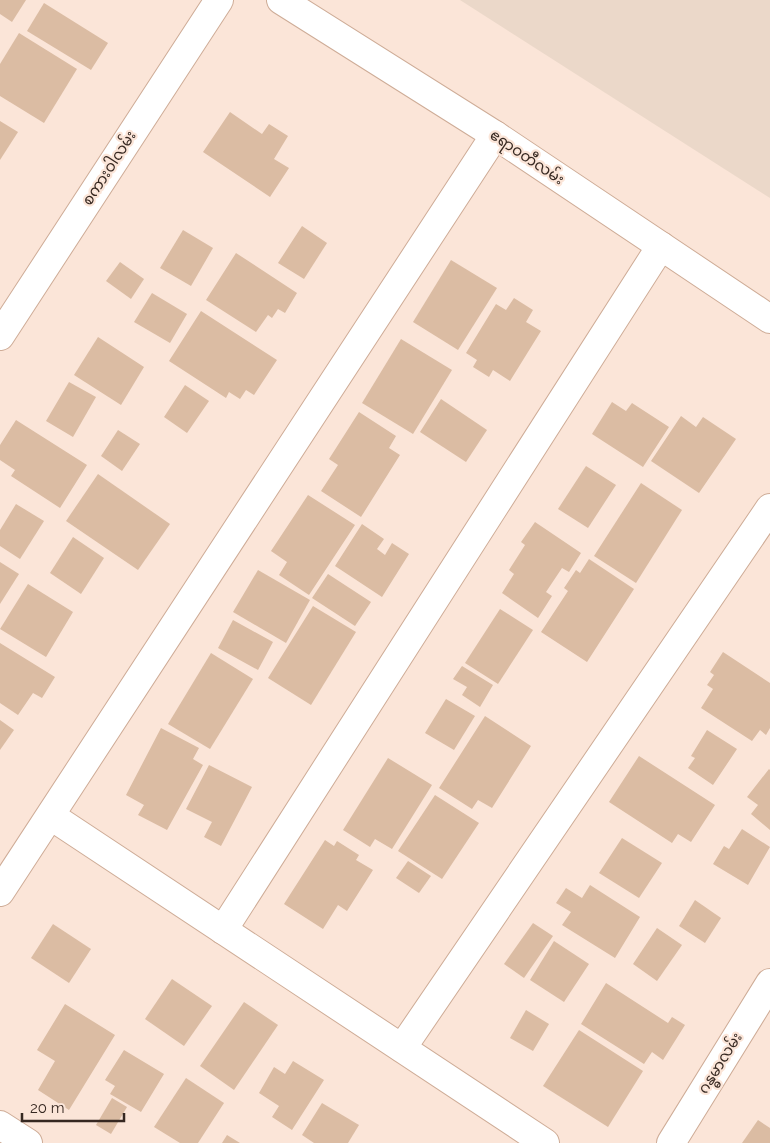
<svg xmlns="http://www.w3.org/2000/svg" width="770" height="1143" viewBox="0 0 770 1143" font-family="Raleway,'Noto Sans Myanmar',sans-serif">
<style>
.education{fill:#ebd8c9}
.building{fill:#dbbca3}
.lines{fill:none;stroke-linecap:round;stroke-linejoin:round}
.minor-casing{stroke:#ceac97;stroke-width:30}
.minor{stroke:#fff;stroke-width:28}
.labels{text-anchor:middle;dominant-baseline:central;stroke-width:4.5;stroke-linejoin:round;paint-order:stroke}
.street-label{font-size:15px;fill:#362821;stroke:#fbe5d8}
</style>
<rect width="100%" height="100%" fill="#fbe5d8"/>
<!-- education -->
<polygon class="education" points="460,0 770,0 770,198"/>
<!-- building -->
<g class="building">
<polygon points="0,0 26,0 12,22 0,14"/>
<polygon points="44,3 108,43 91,70 27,31"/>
<polygon points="19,33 77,69 44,123 0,96 0,64"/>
<polygon points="230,112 262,134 269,124 288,136 274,159 289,168 270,197 203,152"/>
<polygon points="0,121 18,132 0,160"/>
<polygon points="302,226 327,243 304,279 278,263"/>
<polygon points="183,230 213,248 191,286 160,268"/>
<polygon points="236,253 297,293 285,313 278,309 272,318 268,315 256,332 206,300"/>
<polygon points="451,260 497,288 458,350 413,322"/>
<polygon points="120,262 144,279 131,299 106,281"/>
<polygon points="152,293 187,314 170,343 134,322"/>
<polygon points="514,298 533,310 526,322 541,331 510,381 493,370 489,377 473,367 477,360 466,353 496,304 506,310"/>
<polygon points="201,311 277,360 254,395 246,390 240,399 229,392 226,398 169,361"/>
<polygon points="98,337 144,367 121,405 74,375"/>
<polygon points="401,339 452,370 413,434 362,403"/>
<polygon points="69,382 96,397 73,437 46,421"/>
<polygon points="185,385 209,401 187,433 164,417"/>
<polygon points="441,399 487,430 466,462 420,432"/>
<polygon points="612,402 626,411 632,403 669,427 643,467 592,434"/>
<polygon points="359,412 396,436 389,448 400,455 361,517 321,491 338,465 329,459"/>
<polygon points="681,416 696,427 703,417 736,439 699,493 651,461"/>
<polygon points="16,420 87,465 60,508 11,476 15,470 0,460 0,445"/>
<polygon points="118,430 140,444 122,471 101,456"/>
<polygon points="586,466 616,485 588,528 558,509"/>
<polygon points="98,474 170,524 138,570 66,521"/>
<polygon points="641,483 682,510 636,583 594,556"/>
<polygon points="308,495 355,525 309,595 279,575 287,562 271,551"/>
<polygon points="16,504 44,521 20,559 0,546 0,530"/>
<polygon points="535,522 581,553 569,572 562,568 546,592 552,596 538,618 502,593 514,574 509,570 525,545 521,542"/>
<polygon points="362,524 384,539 377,549 385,555 392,543 409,554 382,597 335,566"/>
<polygon points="73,537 104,558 81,594 50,573"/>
<polygon points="589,559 634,589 587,662 541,632 568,591 564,588 576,570 580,573"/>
<polygon points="0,562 19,574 0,604"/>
<polygon points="258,570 310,600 286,643 233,612"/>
<polygon points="328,574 371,602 355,626 312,598"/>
<polygon points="28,584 73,612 46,657 0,629"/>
<polygon points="313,606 356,632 311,705 268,678"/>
<polygon points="500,609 533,630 498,684 465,663"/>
<polygon points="233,620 273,642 258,670 218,648"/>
<polygon points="0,643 55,677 42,698 33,693 18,715 0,703"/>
<polygon points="723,652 770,683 770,728 766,735 760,730 752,741 701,708 713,689 707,685 714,675 710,672"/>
<polygon points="211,653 253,679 210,749 168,724"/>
<polygon points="462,666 493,685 480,707 462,695 467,687 453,679"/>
<polygon points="446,699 475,716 454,750 425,733"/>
<polygon points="485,716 531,746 492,808 478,800 472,809 439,788"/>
<polygon points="0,720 14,730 0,750"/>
<polygon points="161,728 199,748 193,759 203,765 167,830 138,815 144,805 126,795"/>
<polygon points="707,730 737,749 713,785 688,768 695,758 691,756"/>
<polygon points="639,756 715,805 691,842 678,834 672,843 609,802"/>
<polygon points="388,758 432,785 392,849 375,839 370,847 343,830"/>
<polygon points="209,765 252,787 221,846 204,837 212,822 186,809"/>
<polygon points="769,769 770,770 770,830 751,814 758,805 747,797"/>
<polygon points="435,795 479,823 442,879 398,851"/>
<polygon points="742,829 770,847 748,885 713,864 724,846 729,849"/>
<polygon points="622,838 662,863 639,898 599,873"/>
<polygon points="325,840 334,846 337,841 359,855 356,860 373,870 347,911 338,905 323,929 284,904"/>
<polygon points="408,861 431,876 419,893 396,878"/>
<polygon points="590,885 640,917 615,958 562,925 571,912 556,903 566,888 582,898"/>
<polygon points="695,900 721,918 705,943 679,926"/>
<polygon points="533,923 553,936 524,978 504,964"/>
<polygon points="53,924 91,949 69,983 31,958"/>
<polygon points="657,928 682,945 657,981 633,964"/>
<polygon points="554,941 589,964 564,1002 530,980"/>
<polygon points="172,979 212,1006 184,1046 145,1019"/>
<polygon points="606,983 668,1023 672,1017 685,1025 663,1060 652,1052 644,1064 581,1024"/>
<polygon points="244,1002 278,1025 234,1090 200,1066"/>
<polygon points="65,1004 115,1035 69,1110 38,1090 55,1061 37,1050"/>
<polygon points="526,1010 549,1024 533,1051 510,1038"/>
<polygon points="579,1030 643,1071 608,1127 543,1086"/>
<polygon points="124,1050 164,1074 141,1112 110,1094 115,1086 105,1080"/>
<polygon points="293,1061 324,1080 292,1130 272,1117 279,1106 259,1093 274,1067 285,1074"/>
<polygon points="186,1078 224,1103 198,1143 180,1143 154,1127"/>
<polygon points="112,1098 127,1107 111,1134 96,1125"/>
<polygon points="322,1103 359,1125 348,1143 314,1143 302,1135"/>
<polygon points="758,1120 770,1128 770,1143 742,1143"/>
<polygon points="227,1135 240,1143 222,1143"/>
</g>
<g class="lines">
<defs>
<g id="minor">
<polyline points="281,0 495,135 770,319"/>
<polyline points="0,336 219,0"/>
<polyline points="51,816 545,1143"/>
<polyline points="0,892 495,135"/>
<polyline points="223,930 661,246"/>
<polyline points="402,1048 770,508"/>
<polyline points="0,1125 28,1143"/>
<polyline points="671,1143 770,983"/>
</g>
</defs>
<!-- minor casing -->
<use href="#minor" class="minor-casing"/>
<!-- minor -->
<use href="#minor" class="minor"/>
</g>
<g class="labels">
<!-- street labels -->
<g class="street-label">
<text transform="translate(527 157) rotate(34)">ဧရာဝတီလမ်း</text>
<text transform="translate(109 168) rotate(-57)">စကားဝါလမ်း</text>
<text transform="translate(720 1063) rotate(-58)">ဂန္ဓမာလမ်း</text>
</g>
</g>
<!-- scale -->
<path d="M22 1113v8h102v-8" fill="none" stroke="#362821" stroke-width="2.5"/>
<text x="30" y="1113" font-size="15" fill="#362821" stroke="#fbe5d8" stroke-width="4" paint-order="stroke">20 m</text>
</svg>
